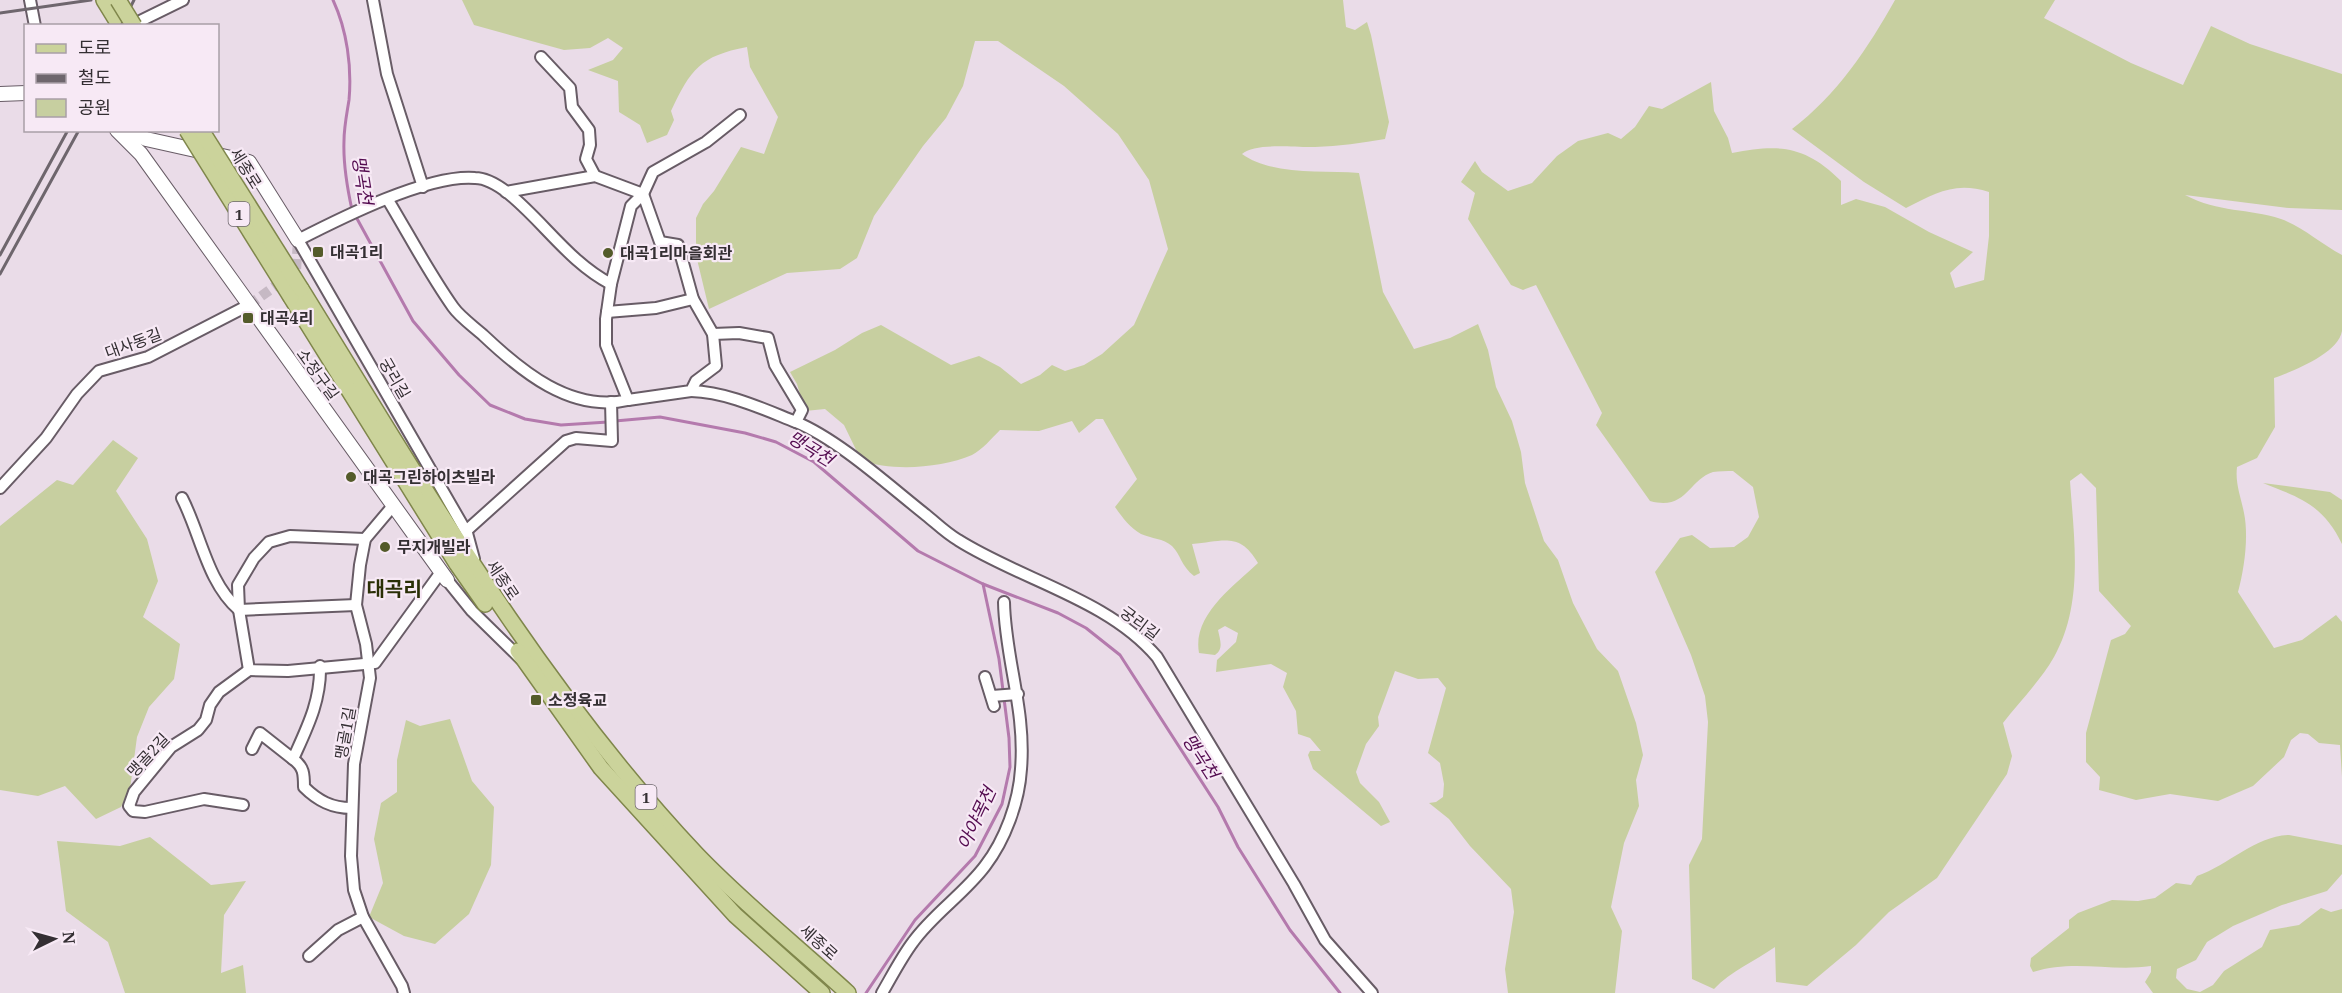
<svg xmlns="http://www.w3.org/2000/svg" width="2342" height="993" viewBox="0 0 2342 993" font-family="'Noto Serif','Noto Sans KR',serif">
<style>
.green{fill:#c7cfa0}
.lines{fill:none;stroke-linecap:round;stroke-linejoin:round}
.stream{stroke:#b47aad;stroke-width:3}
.street-tunnel{stroke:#c6b9c4;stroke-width:10;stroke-dasharray:10 5;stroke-linecap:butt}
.street-casing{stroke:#685c66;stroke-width:14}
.secondary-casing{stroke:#685c66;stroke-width:16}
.primary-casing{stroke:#7f864b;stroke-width:18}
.street{stroke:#fff;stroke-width:10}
.secondary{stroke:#fff;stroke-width:14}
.primary{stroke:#cbd39b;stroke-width:15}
.rail{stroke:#6e666d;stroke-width:3}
.primary-bridge-casing{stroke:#7f864b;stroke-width:18;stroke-linecap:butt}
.primary-bridge{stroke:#cbd39b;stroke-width:15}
.poi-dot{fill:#545b2a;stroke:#f7e9f5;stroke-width:2}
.labels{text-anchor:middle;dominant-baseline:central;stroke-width:4.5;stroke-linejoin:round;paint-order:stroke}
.shield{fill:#f7e9f5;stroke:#6e676d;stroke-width:1.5}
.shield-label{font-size:15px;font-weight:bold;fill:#342f33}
.street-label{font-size:16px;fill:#342f33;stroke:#f7e9f5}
.poi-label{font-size:16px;font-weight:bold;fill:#342f33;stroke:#f7e9f5;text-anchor:start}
.water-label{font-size:18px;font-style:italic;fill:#540c50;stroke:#f7e9f5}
.quarter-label{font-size:20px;font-weight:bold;fill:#2a2f06;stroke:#f7e9f5}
</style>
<rect width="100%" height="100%" fill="#eadce8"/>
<!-- green -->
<g class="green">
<path d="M462,0H1343L1346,27L1355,30L1367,22L1371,35L1389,122L1385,139C1362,143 1339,146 1315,147C1297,148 1255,142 1242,154C1273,176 1321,170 1359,173L1383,292L1414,349L1450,338L1478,324L1488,350L1496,387L1512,421L1521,452L1525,483L1544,541L1558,560L1573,603L1597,649L1618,671L1636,723L1643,755L1636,780L1639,806L1624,843L1611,907L1622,931L1615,993H1508L1505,969L1514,912L1511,889L1470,846L1449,819L1429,803L1436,802L1443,797L1444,784L1440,763L1428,753L1446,688L1438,678L1418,679L1395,671L1378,717L1379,726L1366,744L1356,772L1360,783L1379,802L1390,822L1381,826L1313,769L1308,755L1310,751H1321L1310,738L1298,734L1296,711L1283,687L1287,673L1271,664L1216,672L1217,660L1236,642L1238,633L1225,626L1218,630C1220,640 1224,649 1215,655L1199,653C1192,615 1234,586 1258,563C1240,532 1224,541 1192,544L1200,573L1194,576C1181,566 1181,555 1172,546C1163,538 1152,539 1141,534C1130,528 1122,517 1115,507L1137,479L1103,419H1096L1079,433L1072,421L1039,431L1000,430C992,438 982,450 972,455C941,468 892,472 861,460L844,425L825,409L805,411L797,384L790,372L835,350L862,333L881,325L951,365L979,356L1000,367L1021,384L1040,375L1052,365L1065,371L1084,365L1102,354L1134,325L1168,249L1149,180L1118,134L1064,86L998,41H975L963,86L946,118L923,146L874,216L857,258L840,269L787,273L709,309L696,255V218L703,204L714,191L741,147L764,154L778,117L750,67L747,47C700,56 691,69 671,111L674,120L667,135L647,143L640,125L619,112L618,81L588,70L613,60L623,48L608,38L590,48L564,50L474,25Z"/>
<path d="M1895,0H2055L2044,18L2131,63L2183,85L2211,26L2250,44L2342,74V210L2289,208L2185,195C2219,213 2248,208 2281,219C2303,227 2321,244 2342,255C2342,279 2342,307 2342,331C2338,354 2293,371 2274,378L2275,427L2257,458L2237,467C2235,484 2241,497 2244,513C2249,537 2244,570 2238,592L2274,648L2302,640L2336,615L2342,622V777L2340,745L2319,743L2308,734L2300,733L2291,740L2284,757L2253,786L2218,801L2170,794L2136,800L2099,790L2100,777L2086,762V733L2111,640L2125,634L2131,626L2099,591L2096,488L2081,473L2070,481C2074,539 2084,604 2054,657C2041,680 2020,701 2003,723L2012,756L2007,774L1937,878L1889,912L1856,945L1807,986L1776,982L1775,947C1755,961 1731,971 1714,989L1692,979L1689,865L1702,839L1708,722L1705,696L1691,655L1655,572L1680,538L1692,535L1710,548L1734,547L1748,537L1759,517L1753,487L1733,471C1727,471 1719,471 1713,472C1688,480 1687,511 1650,501L1596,425L1602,413L1536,285L1523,290L1511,285L1468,219L1475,193L1461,182L1475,161L1482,172L1508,191L1532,183L1557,156L1578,141L1608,133L1621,139L1635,127L1649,106L1662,109L1711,82L1714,111L1728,138L1732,153C1779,144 1805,145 1841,181V205L1856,199L1885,207L1929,232L1973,252L1950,273L1955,288L1984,280L1989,236V192C1955,181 1936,193 1906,208L1864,182L1792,129C1837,95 1868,48 1895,0Z"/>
<polygon points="113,440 138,458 116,491 147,539 158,581 143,617 180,644 174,679 149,707 137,737 130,789 121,807 96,819 65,786 38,796 0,790 0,526 57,480 73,485"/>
<path d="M2263,483L2330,492L2342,500V544C2323,505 2301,498 2263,483Z"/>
<polygon points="450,719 472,781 494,807 491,865 469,914 435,944 404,936 369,917 383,883 374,839 381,803 397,792 397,760 406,720 420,726"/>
<path d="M2289,835L2342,845V874L2327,891L2282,905L2233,926L2207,942L2196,960L2177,969L2176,978L2187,989L2200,992L2213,985L2224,971L2262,947L2270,930L2299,925L2321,908L2331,912L2342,909V993H2153L2145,982L2151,972V966C2110,972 2074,959 2033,972L2030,966L2031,958L2069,928V920L2078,913L2112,900L2138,901L2155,898L2176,883L2191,885L2197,876C2229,865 2255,836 2289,835Z"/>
<polygon points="150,837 211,885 246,881 224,915 221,973 243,965 246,993 125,993 108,942 66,911 57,841 120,846"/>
</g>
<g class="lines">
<!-- stream -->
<g class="stream">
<path d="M333,0C347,30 352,67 349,100C347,113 344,127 344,141C343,165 347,187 352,210"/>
<polyline points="355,215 413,321 459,375 490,405 525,419 561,425 608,422"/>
<polyline points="615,421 660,417 745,433 776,442 814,462 918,551 983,584 1058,613 1086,628 1120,655 1218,807 1238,847 1290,930 1340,993"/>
<polyline points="866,993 915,920 975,856 1002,804 1010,767 1009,738 999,659 983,584"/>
</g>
<!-- street-tunnel -->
<polyline class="street-tunnel" points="249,305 296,271 298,240"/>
<defs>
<g id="street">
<polyline points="30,0 35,26"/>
<polyline points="373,0 387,74 423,187"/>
<polyline points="130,26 183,0"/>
<polyline points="541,57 570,88 572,107 589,130 590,145 586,159 595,176"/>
<polyline points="506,192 595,176 643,194 660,242 678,245 693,299 713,334 716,366 696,381 691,391 628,400"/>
<path d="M388,200C409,235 429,273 453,307C460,317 473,326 483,335C521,371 571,413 628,400L606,345V319L611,284L631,206L643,194L653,172L706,142L740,115"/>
<polyline points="607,312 656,308 693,299"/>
<path d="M691,391C727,392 763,409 796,422L802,410L775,365L768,338L739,333L713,334"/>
<path d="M796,422C839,440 888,485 926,515C936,523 946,533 958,540C1021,580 1108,599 1157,657L1294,884L1325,940L1372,993"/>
<polyline points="0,488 46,438 77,394 99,371 148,357 249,305"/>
<path d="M182,498C201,535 207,582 239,610L356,605"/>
<polyline points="392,507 365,539 360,565 356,605 366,644 370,678 354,764 351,856 354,890 363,917 402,986 404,993"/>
<polyline points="466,531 566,441 576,438 612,441 611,402"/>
<polyline points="365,539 290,536 269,542 254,558 238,585 239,610 249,670 288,671 375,663 441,572"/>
<path d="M474,559L467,533L298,240C341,218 428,174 475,178C486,178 499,186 508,193C544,222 569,262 611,284"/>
<polyline points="447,580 472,611 521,659"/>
<path d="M320,666C321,701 307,728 293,759C304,767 304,774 304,787C318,801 332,808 351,808"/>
<polyline points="985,677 994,706"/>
<polyline points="992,696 1018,694"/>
<polyline points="252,749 260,733 293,759"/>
<polyline points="243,805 204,799 145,812 133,811 129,806 134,792 171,747 198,730 206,720 210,705 219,692 249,670"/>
<polyline points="309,956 338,930 363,917"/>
<path d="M882,993C892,976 901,958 913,942C933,914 964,894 985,866C1005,840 1019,802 1021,769C1026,710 1005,658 1004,602"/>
</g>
<g id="secondary">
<polyline points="0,94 26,93"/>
<polyline points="117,130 141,154 447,580"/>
<polyline points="127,130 146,139 249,162 298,240"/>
</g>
<g id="primary">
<polyline points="104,0 120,26"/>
<path d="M301,289C423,486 538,686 697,855C744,904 798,947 848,993"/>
<polyline points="291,297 457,564 485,604"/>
<polyline points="518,651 601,768 735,915 822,993"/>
</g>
</defs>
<!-- street casing -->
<use href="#street" class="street-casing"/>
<!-- secondary casing -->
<use href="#secondary" class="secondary-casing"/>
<!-- primary casing -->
<use href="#primary" class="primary-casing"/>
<!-- street -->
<use href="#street" class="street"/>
<!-- secondary -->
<use href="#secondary" class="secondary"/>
<!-- primary -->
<use href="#primary" class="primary"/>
<!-- rail -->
<g class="rail">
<polyline points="0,13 91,0"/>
<polyline points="121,26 134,0"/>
<polyline points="0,255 68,130"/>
<polyline points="0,274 79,130"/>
</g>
<defs>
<g id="primary-bridge">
<polyline points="118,0 134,26"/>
<polyline points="187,130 291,297"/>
<polyline points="201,130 301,289"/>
</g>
</defs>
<!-- primary-bridge casing -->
<use href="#primary-bridge" class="primary-bridge-casing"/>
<!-- primary-bridge -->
<use href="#primary-bridge" class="primary-bridge"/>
</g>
<!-- markers -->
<g class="poi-dot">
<rect x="312" y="246" width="12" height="12" rx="3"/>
<circle cx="608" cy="253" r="6"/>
<rect x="242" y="312" width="12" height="12" rx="3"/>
<circle cx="351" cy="477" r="6"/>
<circle cx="385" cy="547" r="6"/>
<rect x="530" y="694" width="12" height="12" rx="3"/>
</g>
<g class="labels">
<!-- shield labels -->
<g class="shield">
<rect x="228.5" y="202" width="21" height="24" rx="4.5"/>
<rect x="635.5" y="785" width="21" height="24" rx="4.5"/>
</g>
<g class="shield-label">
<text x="239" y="214">1</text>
<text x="646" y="797">1</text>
</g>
<!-- street labels -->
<g class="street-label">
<text transform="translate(246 168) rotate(58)">세종로</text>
<text transform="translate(133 343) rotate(-20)">대사동길</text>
<text transform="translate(318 374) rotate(54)">소정구길</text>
<text transform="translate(395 378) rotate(60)">궁리길</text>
<text transform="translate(503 580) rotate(56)">세종로</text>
<text transform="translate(1140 623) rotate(37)">궁리길</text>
<text transform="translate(345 733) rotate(-80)">맹골1길</text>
<text transform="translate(148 755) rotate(-47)">맹골2길</text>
<text transform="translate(819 942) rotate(42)">세종로</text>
</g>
<!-- poi labels -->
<g class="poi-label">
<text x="330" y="252">대곡1리</text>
<text x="620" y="253">대곡1리마을회관</text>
<text x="260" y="318">대곡4리</text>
<text x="363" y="477">대곡그린하이츠빌라</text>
<text x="397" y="547">무지개빌라</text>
<text x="548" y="700">소정육교</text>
</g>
<!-- water labels -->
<g class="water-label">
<text transform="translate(363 180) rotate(81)">맹곡천</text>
<text transform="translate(811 448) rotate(32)">맹곡천</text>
<text transform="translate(1201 756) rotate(57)">맹곡천</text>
<text transform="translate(976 818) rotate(-65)">아야목천</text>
</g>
<!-- quarter labels -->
<g class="quarter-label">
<text x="394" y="588">대곡리</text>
</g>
</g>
<!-- legend -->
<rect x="24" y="24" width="195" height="108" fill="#f7e9f5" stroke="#a99fa7" stroke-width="1.5"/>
<rect x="36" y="44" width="30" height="9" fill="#cbd39b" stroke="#a99fa7" stroke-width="1.5"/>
<text x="78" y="54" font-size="18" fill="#342f33">도로</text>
<rect x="36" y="74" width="30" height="9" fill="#6e666d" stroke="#a99fa7" stroke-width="1.5"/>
<text x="78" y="84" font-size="18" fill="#342f33">철도</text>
<rect x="36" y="99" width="30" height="18" fill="#c7cfa0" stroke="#a99fa7" stroke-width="1.5"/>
<text x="78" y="114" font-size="18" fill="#342f33">공원</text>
<!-- north arrow -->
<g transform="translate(54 939) rotate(85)" stroke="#f7e9f5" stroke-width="4.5" paint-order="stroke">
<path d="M0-4.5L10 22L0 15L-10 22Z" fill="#342f33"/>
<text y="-9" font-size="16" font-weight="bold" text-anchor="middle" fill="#342f33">N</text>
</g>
</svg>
